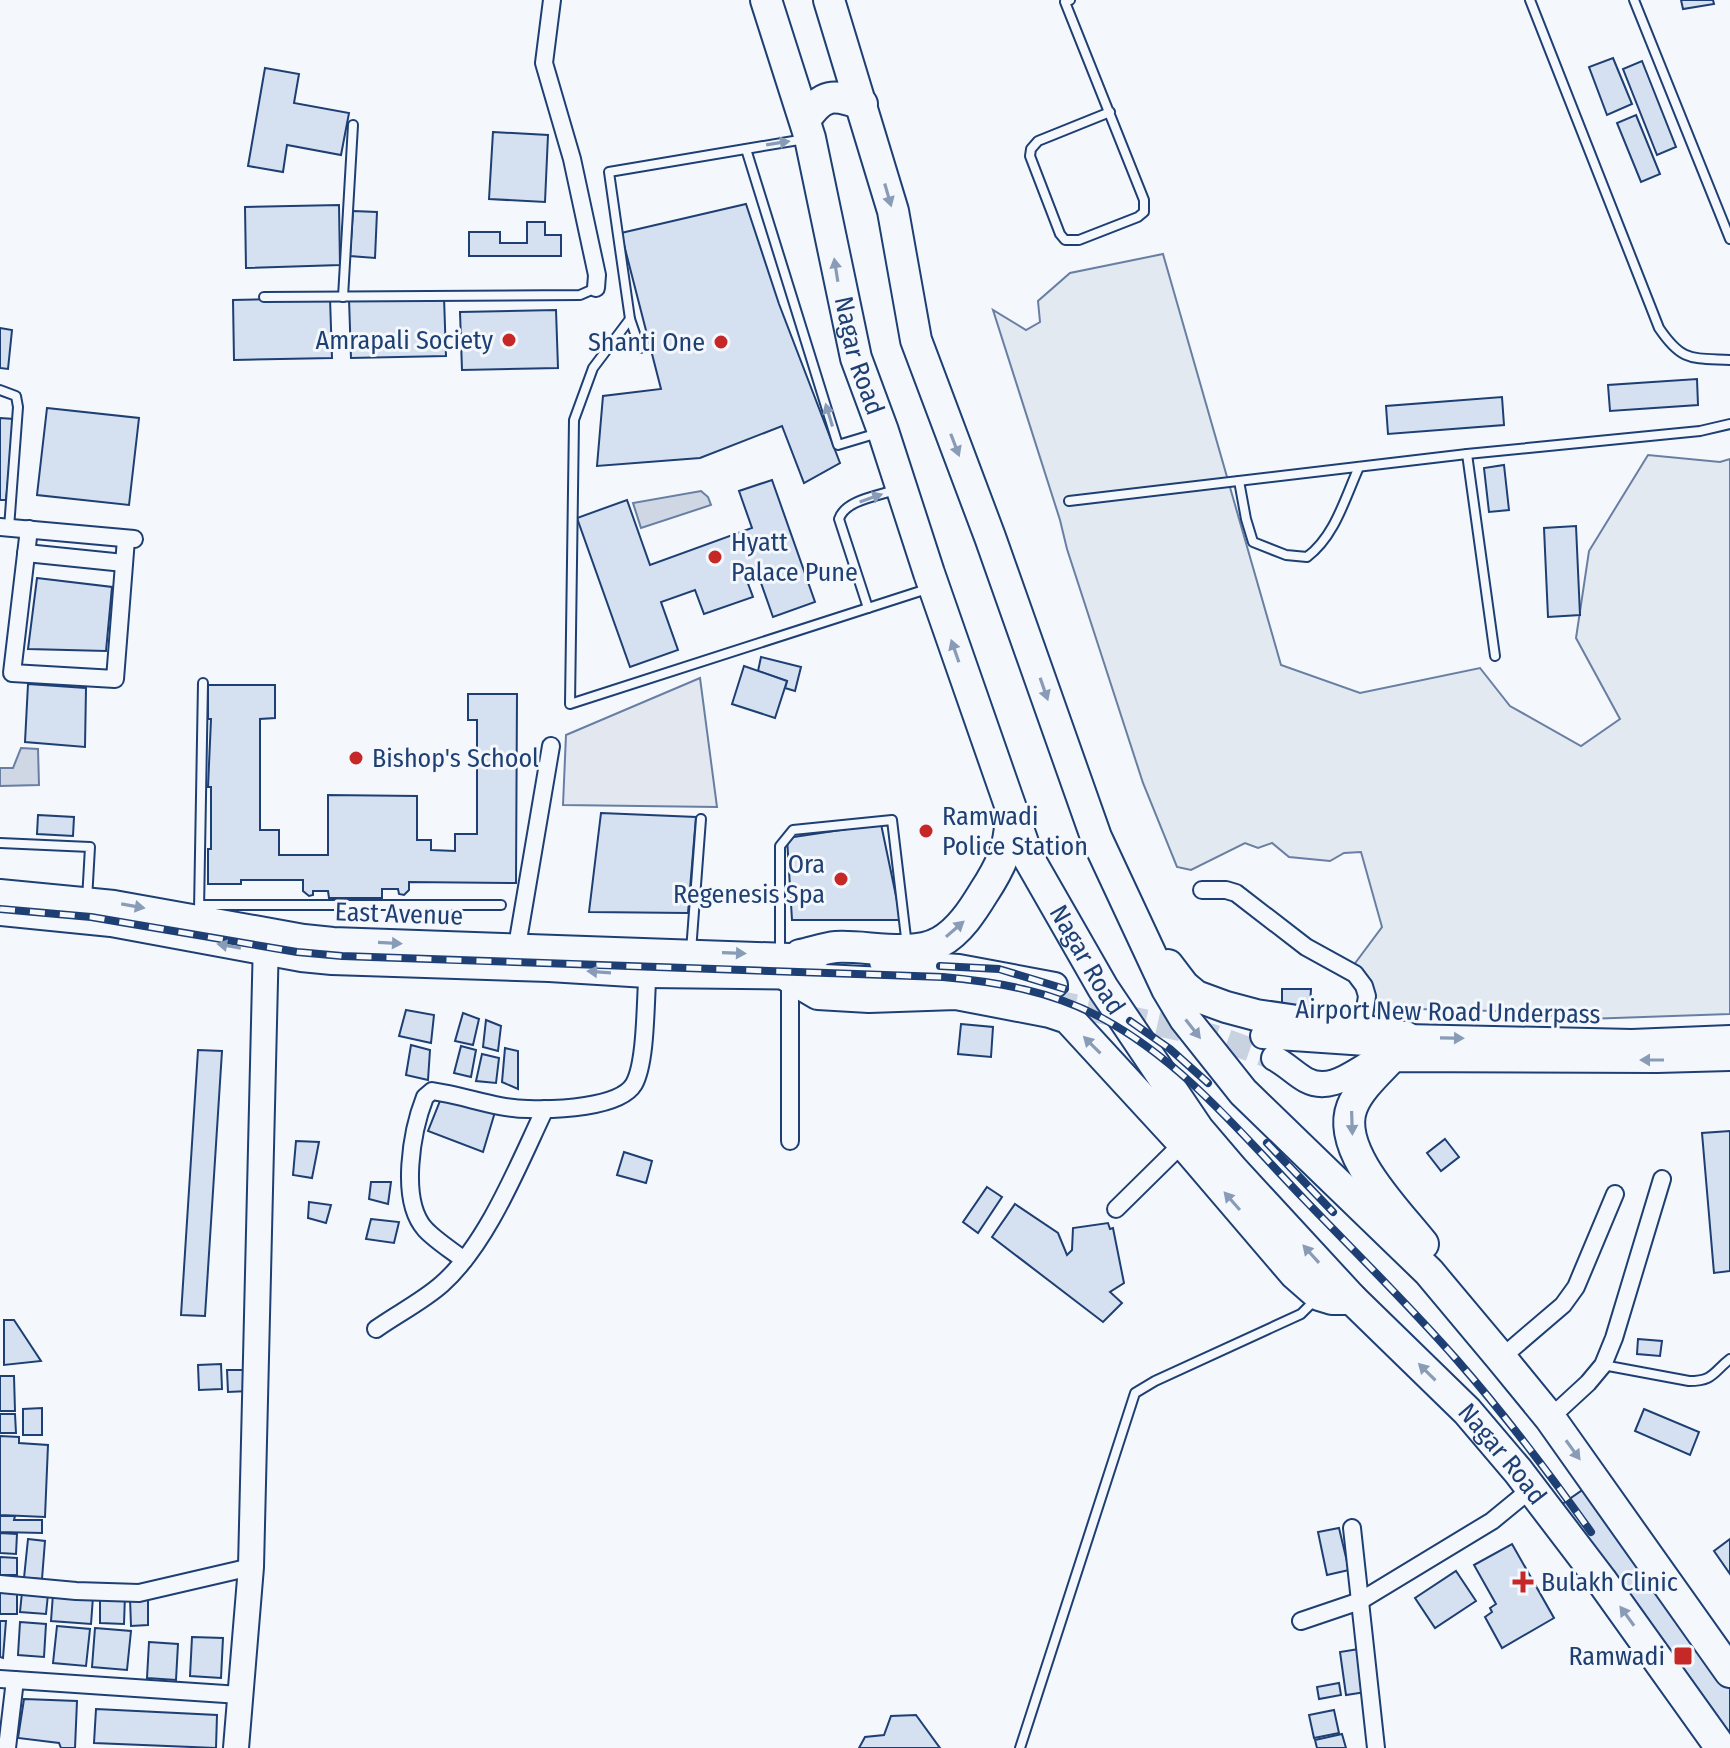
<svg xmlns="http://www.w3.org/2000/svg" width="1730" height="1748" viewBox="0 0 1730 1748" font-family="'Fira Sans Condensed',sans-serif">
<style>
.green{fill:#e3e9f0;stroke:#687fa3;stroke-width:2}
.parking{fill:#e3e8f0;stroke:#687fa3;stroke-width:2}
.water{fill:#cfd7e4;stroke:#687fa3;stroke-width:2}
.building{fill:#d5e0f0;stroke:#1d3f73;stroke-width:2}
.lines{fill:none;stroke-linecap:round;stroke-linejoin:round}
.secondary-tunnel{stroke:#c9d2e0;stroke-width:24;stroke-dasharray:24 12;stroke-linecap:butt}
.lane-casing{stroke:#1d3f73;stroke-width:12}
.street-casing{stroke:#1d3f73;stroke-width:20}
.secondary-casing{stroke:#1d3f73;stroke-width:28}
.highway-casing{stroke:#1d3f73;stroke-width:34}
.lane{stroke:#f4f7fb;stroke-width:8}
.street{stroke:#f4f7fb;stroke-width:16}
.secondary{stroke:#f4f7fb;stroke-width:24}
.highway{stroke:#f4f7fb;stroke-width:30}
.rail-casing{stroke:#1d3f73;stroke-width:8}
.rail{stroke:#f4f7fb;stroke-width:5;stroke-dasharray:15;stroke-linecap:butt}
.oneway{fill:#889bb7}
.poi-dot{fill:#c62828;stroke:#f4f7fb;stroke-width:3}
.labels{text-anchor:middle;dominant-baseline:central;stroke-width:6;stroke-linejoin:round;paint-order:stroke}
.poi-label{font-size:26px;fill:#1d3f73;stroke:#f4f7fb;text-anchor:end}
.street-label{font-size:26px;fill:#1d3f73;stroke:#f4f7fb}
</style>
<rect width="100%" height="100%" fill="#f4f7fb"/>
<!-- green -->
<polygon class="green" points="1163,254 1281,665 1360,693 1480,668 1510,706 1581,746 1620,719 1576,638 1589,551 1648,455 1720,462 1730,459 1730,1014 1586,1019 1495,1011 1378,1008 1353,966 1382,927 1361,852 1344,853 1330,861 1289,857 1272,843 1258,848 1245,843 1191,870 1177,867 1143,783 1067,549 1060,520 993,310 1026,330 1040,322 1038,301 1070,273"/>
<!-- parking -->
<polygon class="parking" points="700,678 717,807 563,805 566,735"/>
<!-- water -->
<g class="water">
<polygon points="701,491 708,497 711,505 641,528 633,503"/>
<polygon points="21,748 38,749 39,785 0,786 0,768 13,768"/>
</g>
<!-- building -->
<g class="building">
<polygon points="1681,0 1713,0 1714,4 1683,9"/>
<polygon points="1613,58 1632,104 1607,115 1589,67"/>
<polygon points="1642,61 1676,147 1657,155 1623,69"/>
<polygon points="265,68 299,74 294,103 349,113 341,155 287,145 283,172 248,166"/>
<polygon points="1636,115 1660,174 1641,182 1617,123"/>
<polygon points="493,132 548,135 545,202 489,199"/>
<polygon points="746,204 779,304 840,463 804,483 782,426 700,458 597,466 603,396 661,389 621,233"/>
<polygon points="339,205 340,265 246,268 245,207"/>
<polygon points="353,211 377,212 375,258 350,256"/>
<polygon points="527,222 545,222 545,235 561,235 561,256 469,256 469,232 500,232 500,243 527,243"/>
<polygon points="444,297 446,356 351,358 349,299"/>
<polygon points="330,298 332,358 234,360 233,300"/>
<polygon points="556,310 558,368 462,370 460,312"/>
<polygon points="0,328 12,330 8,369 0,368"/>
<polygon points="1697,379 1698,405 1610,411 1608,385"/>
<polygon points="1502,397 1504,425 1388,434 1386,406"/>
<polygon points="47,408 139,418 129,505 37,495"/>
<polygon points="0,418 14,419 6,500 0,500"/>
<polygon points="1504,465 1509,510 1489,512 1484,468"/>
<polygon points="772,480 815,602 773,617 755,566 743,570 753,597 704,614 695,590 661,602 678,650 630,667 577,518 627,500 650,565 752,528 739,491"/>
<polygon points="1576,526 1580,615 1548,617 1544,528"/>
<polygon points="37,578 112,587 106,651 28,649"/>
<polygon points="761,657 801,667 795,691 785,688 787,681 758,671"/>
<polygon points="744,666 787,681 775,718 732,704"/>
<polygon points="28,684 86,688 85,747 25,742"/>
<polygon points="208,685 275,685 275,718 260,719 260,830 279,830 279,855 328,855 328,795 417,796 417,840 431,840 431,850 455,851 455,834 477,834 477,720 468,720 468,694 517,694 516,883 409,882 409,890 404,895 399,894 398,889 382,889 382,898 329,898 328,891 313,891 313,895 309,896 303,891 303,880 241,880 241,884 208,884 208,849 211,849 211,787 208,787 211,719 208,719"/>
<polygon points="601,813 696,817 688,913 589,912"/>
<polygon points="38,815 74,817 73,836 37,834"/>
<polygon points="881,824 901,920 792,920 787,838"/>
<polygon points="1282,989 1311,989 1310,1006 1282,1005"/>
<polygon points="406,1010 434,1015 431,1043 399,1036"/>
<polygon points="463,1013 479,1019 473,1045 455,1041"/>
<polygon points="486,1020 501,1026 498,1051 483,1047"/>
<polygon points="961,1024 993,1027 991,1057 958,1054"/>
<polygon points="411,1045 430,1050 428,1080 406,1075"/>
<polygon points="461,1046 476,1050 471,1077 454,1073"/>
<polygon points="505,1048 518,1051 518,1089 502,1082"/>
<polygon points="198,1050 222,1051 205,1316 181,1315"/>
<polygon points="482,1054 499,1058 496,1083 476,1081"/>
<polygon points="442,1096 495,1112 483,1152 428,1131"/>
<polygon points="1730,1131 1730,1271 1714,1273 1702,1133"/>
<polygon points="1445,1139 1459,1157 1441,1171 1427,1153"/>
<polygon points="296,1141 319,1142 312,1178 293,1175"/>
<polygon points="624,1152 652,1161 646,1183 617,1175"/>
<polygon points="371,1182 391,1182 388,1204 369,1199"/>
<polygon points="987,1187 1002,1197 978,1233 963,1222"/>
<polygon points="309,1202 331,1205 326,1223 308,1218"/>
<polygon points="1015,1204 1058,1233 1067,1255 1072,1250 1073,1228 1108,1223 1110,1229 1113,1228 1124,1283 1110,1292 1122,1303 1103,1322 992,1237"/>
<polygon points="371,1219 399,1222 394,1243 366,1239"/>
<polygon points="4,1320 14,1320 41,1361 4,1365"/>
<polygon points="1638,1339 1662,1341 1660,1356 1637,1354"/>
<polygon points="221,1364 222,1389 199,1390 198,1365"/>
<polygon points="227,1370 249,1370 249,1391 228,1392"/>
<polygon points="0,1376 14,1376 15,1411 0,1411"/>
<polygon points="42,1408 42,1435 23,1435 23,1409"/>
<polygon points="1644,1409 1699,1432 1690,1455 1635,1431"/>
<polygon points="0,1414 15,1414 16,1433 0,1433"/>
<polygon points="0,1436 19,1437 19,1443 48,1445 45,1517 0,1515"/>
<polygon points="1601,1477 1730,1661 1730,1748 1548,1514"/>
<polygon points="0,1516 15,1516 14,1520 42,1520 42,1533 0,1532"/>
<polygon points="1339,1528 1349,1570 1327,1575 1318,1532"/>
<polygon points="0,1533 17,1534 16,1554 0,1553"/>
<polygon points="28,1539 45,1541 42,1579 24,1578"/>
<polygon points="1730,1539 1730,1574 1714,1551"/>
<polygon points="1512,1544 1554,1618 1502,1648 1485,1617 1492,1612 1490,1608 1496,1604 1474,1565"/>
<polygon points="0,1557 17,1558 17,1575 0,1575"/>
<polygon points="1456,1571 1476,1601 1435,1628 1415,1598"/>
<polygon points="0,1590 17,1591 17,1614 0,1614"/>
<polygon points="22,1592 48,1594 46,1614 20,1612"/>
<polygon points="53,1594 93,1597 91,1624 51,1621"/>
<polygon points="100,1595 125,1595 124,1624 100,1623"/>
<polygon points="148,1597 148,1625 131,1626 130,1598"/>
<polygon points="0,1621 6,1621 3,1658 0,1657"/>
<polygon points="20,1622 46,1624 44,1657 18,1655"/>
<polygon points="57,1626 90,1629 86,1666 53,1663"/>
<polygon points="95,1628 131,1631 127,1670 92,1667"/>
<polygon points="192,1637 223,1638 221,1678 190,1676"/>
<polygon points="149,1642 178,1644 176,1680 147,1678"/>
<polygon points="1359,1649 1366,1692 1346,1695 1340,1652"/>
<polygon points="1339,1683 1341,1695 1319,1699 1317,1687"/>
<polygon points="24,1699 77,1701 75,1748 61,1748 59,1743 18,1738"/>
<polygon points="96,1709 217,1715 216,1748 94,1743"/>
<polygon points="1334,1710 1339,1733 1314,1738 1309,1715"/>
<polygon points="916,1715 940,1748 859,1748 865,1737 884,1735 891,1716"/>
<polygon points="1342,1734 1346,1748 1317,1748 1315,1740"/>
</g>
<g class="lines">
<!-- secondary-tunnel -->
<polyline class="secondary-tunnel" points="1052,1001 1212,1036 1274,1058"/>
<defs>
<g id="lane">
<polyline points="1070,0 1065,2 1144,200 1144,212 1138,217 1079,240 1065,240 1060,234 1030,156 1031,149 1038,141 1110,112"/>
<path d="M1530,0L1659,328C1682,362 1691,358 1730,360"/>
<polyline points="1634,0 1730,239"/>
<polyline points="805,139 609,172 630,319 593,368 574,420 570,704 927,589"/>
<polyline points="746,149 838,445 878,433"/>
<polyline points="264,297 580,295 596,288"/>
<polyline points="343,297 353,125"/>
<polyline points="630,319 640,348"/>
<polyline points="0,390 16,396 18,407 9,528"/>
<polyline points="1467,454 1495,656"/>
<path d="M1239,481L1246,519L1253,542L1286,555L1307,557C1335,536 1345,498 1359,467"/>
<polyline points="1069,501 1467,454 1700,431 1730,424"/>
<path d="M868,608L839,519C845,500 878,496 895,490"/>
<polyline points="0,843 90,847 87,900"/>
<polyline points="200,905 501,905"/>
<polyline points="199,910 203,683"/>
<polyline points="691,951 701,819"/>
<polyline points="780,954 780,846 793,830 892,820 907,946"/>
<path d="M1603,1365L1689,1381C1714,1381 1713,1372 1730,1359"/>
<polyline points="1020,1748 1135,1393 1155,1381 1301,1314 1316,1299"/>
</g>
<g id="street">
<polyline points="552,0 544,63 572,159 597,275 596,288"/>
<polyline points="0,527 134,539"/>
<polyline points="29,529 12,673 115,679 126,539"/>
<polyline points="26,553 124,563"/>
<polyline points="1202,890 1226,890 1236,893 1306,947 1355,974 1364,986 1367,996 1362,1029"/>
<polyline points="517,946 551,746"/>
<polyline points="790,975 790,1141"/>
<polyline points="1116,1209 1186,1140"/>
<path d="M464,1260C451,1250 435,1240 425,1229C399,1200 412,1130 425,1097L432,1091L443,1093C471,1098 500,1109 528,1109C554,1110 620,1108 634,1084C647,1061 645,996 648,967"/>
<path d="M376,1329C397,1314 423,1301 442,1284C488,1243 519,1163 545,1109"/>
<polyline points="1501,1358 1563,1305 1576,1287 1615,1194"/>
<polyline points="1550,1418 1588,1383 1603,1365 1614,1338 1662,1179"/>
<polyline points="1352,1528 1376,1748"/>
<polyline points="0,1584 76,1591 139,1593 251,1567"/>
<polyline points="1301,1621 1360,1601 1492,1521 1531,1489"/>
<polyline points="0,1679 240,1695"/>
<polyline points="7,1748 15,1680"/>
</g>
<g id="secondary">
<polyline points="0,892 114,903 304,937 333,940 817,957"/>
<polyline points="0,913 111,924 301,959 332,962 549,969 647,975 824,977 925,982"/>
<polyline points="882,962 959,967 1055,985"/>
<polyline points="1263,1036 1381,1044 1406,1037 1632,1042 1730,1038"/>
<path d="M1274,1058C1286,1064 1295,1074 1306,1080C1332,1094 1356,1069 1378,1059L1657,1060L1730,1058"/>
<polyline points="236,1748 251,1567 266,939"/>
</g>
<g id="highway">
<path id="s1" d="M766,0L810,138L856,358L883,431L929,573L1028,857L1103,988L1198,1129L1233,1170L1352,1299L1467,1411L1518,1471L1601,1580L1721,1748"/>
<polyline points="829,0 893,211 916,340 990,537 1096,837 1167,989 1185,1019 1243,1092 1429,1272 1501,1358 1550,1418 1730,1672"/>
<path d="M805,120C823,93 833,94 862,104"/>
<path d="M800,955C811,953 824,948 836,947C866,945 912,958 940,942C959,932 973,910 984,892C999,869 1011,846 1010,818"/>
<polyline points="1168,965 1184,986 1196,996 1226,1007 1256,1015 1406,1037"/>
<polyline points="789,977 818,994 869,997 956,994 1050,1012 1068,1018 1183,1143 1295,1274 1319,1295 1332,1299 1352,1299"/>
<path d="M1390,1059C1377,1073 1359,1089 1352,1107C1335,1151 1399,1213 1423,1244"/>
</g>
</defs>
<!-- lane casing -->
<use href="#lane" class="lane-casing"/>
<!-- street casing -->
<use href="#street" class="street-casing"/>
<!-- secondary casing -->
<use href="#secondary" class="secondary-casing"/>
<!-- highway casing -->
<use href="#highway" class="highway-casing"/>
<!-- lane -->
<use href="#lane" class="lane"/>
<!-- street -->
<use href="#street" class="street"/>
<!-- secondary -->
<use href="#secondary" class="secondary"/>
<!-- highway -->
<use href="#highway" class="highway"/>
<defs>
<g id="rail">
<path d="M0,909L91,917L297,952L342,956L943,977C998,982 1050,991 1100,1017C1181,1060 1240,1132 1303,1198C1354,1251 1408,1304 1457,1360C1505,1415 1549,1473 1591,1532"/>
<polyline points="940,966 999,969 1065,989"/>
<polyline points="1130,1021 1170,1049 1208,1083"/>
<polyline points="1267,1143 1333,1212"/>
</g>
</defs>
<!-- rail casing -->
<use href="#rail" class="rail-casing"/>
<!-- rail -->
<use href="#rail" class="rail"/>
</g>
<!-- one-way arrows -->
<defs><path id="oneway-solid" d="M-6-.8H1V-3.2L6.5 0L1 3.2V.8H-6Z" transform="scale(2)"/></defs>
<g class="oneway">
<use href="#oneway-solid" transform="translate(778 143) rotate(-9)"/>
<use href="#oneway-solid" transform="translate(888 195) rotate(74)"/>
<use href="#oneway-solid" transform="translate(836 270) rotate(-99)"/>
<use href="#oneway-solid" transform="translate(829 415) rotate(-107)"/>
<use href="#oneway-solid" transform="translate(955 445) rotate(69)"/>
<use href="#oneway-solid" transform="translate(871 498) rotate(-19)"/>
<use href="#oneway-solid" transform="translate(955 651) rotate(-109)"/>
<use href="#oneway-solid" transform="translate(1044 689) rotate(71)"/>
<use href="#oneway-solid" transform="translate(133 906) rotate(10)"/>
<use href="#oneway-solid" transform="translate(955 929) rotate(-41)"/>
<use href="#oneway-solid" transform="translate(390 943) rotate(3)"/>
<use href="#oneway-solid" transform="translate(229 946) rotate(-170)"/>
<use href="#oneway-solid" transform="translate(734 953) rotate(2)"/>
<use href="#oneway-solid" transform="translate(599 972) rotate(-176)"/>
<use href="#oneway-solid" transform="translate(1193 1029) rotate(52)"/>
<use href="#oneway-solid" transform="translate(1452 1038) rotate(1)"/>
<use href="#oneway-solid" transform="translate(1092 1045) rotate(-135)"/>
<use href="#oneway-solid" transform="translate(1652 1060) rotate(180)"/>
<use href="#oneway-solid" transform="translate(1352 1123) rotate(88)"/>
<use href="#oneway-solid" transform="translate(1232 1201) rotate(-131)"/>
<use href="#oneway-solid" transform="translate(1311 1254) rotate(-132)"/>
<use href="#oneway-solid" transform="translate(1427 1372) rotate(-135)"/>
<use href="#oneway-solid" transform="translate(1573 1450) rotate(54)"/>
<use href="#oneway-solid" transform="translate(1627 1616) rotate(-126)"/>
</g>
<!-- markers -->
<g class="poi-dot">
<circle cx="509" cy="340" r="8"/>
<circle cx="721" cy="342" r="8"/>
<circle cx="715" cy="557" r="8"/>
<circle cx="356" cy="758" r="8"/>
<circle cx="926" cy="831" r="8"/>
<circle cx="841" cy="879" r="8"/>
<path d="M1519 1570h8v8h8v8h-8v8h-8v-8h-8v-8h8z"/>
<rect x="1673" y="1646" width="20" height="20" rx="4"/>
</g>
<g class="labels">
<!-- poi labels -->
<g class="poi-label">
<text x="493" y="340">Amrapali Society</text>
<text x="705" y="342">Shanti One</text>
<text x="731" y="542" text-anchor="start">Hyatt<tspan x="731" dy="30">Palace Pune</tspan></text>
<text x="372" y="758" text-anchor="start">Bishop's School</text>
<text x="942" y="816" text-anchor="start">Ramwadi<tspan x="942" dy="30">Police Station</tspan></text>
<text x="825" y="864">Ora<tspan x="825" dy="30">Regenesis Spa</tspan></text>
<text x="1541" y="1582" text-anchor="start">Bulakh Clinic</text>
<text x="1665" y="1656">Ramwadi</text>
</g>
<!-- street labels -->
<g class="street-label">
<text stroke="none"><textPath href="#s1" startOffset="368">Nagar Road</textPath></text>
<text transform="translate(399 914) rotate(2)">East Avenue</text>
<text stroke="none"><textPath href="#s1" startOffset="1016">Nagar Road</textPath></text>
<text transform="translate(1448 1012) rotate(1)">Airport New Road Underpass</text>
<text stroke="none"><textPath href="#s1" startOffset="1664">Nagar Road</textPath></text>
</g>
</g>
</svg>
